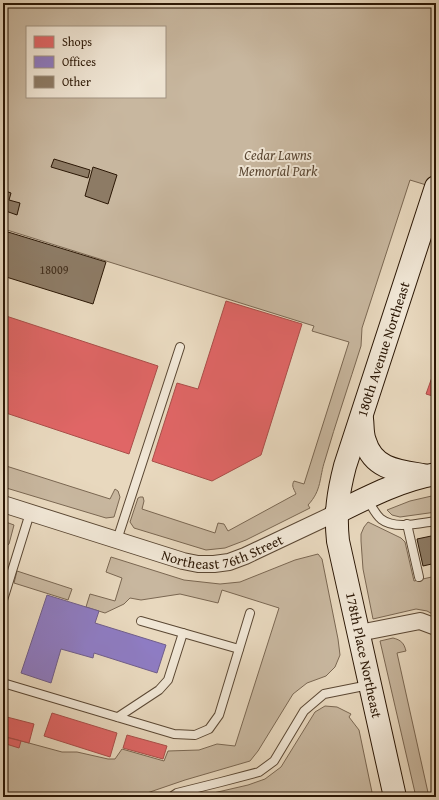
<svg xmlns="http://www.w3.org/2000/svg" width="439" height="800" viewBox="0 0 439 800" font-family="'Gentium Book Plus',serif">
<style>
.green{fill:#c8b79f;stroke:#7a6752;fill-rule:evenodd}
.shops{fill:#e06666;stroke:#aa4e49}
.offices{fill:#8e7cc3;stroke:#705e8a}
.building{fill:#8d7b65;stroke:#2b1705}
.lines{fill:none;stroke-linecap:round;stroke-linejoin:round}
.lane-casing{stroke:#5a4733;stroke-width:10}
.street-casing{stroke:#5a4733;stroke-width:18}
.secondary-casing{stroke:#2b1705;stroke-width:24}
.lane{stroke:#f0e6d5;stroke-width:8}
.street{stroke:#f0e6d5;stroke-width:16}
.secondary{stroke:#f0e6d5;stroke-width:22}
.labels{text-anchor:middle;dominant-baseline:central;stroke-width:4;stroke-linejoin:round;paint-order:stroke}
.number-label{font-size:12px;fill:#44301d}
.park-label{font-size:14px;font-style:italic;fill:#5a4733;stroke:#f0e6d5}
.street-label{font-size:14px;fill:#2b1705;stroke:#f0e6d5}
</style>
<rect width="100%" height="100%" fill="#e8d8be"/>
<filter id="stains"><feTurbulence type="fractalNoise" baseFrequency=".005" numOctaves="4"/><feColorMatrix values="0 0 0 0 .2 0 0 0 0 .09 0 0 0 0 .02 0 0 0 .5 -.17"/></filter>
<radialGradient id="worn" r=".72"><stop offset=".6" stop-color="#630" stop-opacity="0"/><stop offset="1" stop-color="#630" stop-opacity=".3"/></radialGradient>
<!-- green -->
<g class="green">
<path d="M3,3H436V188L410,180L362,328L361,346C349,384 336,422 325,460C319,478 322,490 308,505L310,508L246,540L225,548L206,550L134,528L130,522L138,498L140,497H143L144,501L142,509L215,533L218,523L224,524L228,531L296,494C294,489 291,486 294,481L304,484L349,342L312,331L314,326L7,230L3,243ZM27,27H165V97H27Z"/>
<polygon points="3,465 110,499 115,489 118,491 120,497 114,517 106,518 3,487"/>
<polygon points="436,495 436,512 400,517 392,515 387,510 410,501"/>
<polygon points="3,521 14,525 9,544 5,547 3,547"/>
<polygon points="368,522 401,538 405,542 414,581 436,576 436,616 427,611 416,609 373,619 363,569 361,541 361,534 364,527"/>
<polygon points="318,554 322,559 338,639 340,655 335,667 326,676 307,683 293,694 258,751 250,761 185,780 147,793 144,797 3,797 3,736 62,752 77,752 108,759 115,759 122,749 164,761 168,751 199,750 217,744 235,746 279,608 222,590 218,603 180,594 141,600 130,598 124,604 105,613 86,607 90,594 115,601 122,578 106,572 111,557 184,580 220,584 240,582 295,560"/>
<polygon points="17,571 72,589 68,600 14,583"/>
<path d="M393,638C401,640 404,643 406,651L397,653L429,797H416L380,641Z"/>
<polygon points="325,706 337,707 351,714 349,717 359,730 373,797 196,797 248,785 265,779 281,767 315,712"/>
</g>
<!-- shops -->
<g class="shops">
<polygon points="226,301 302,324 261,455 212,481 152,461 177,383 198,389"/>
<polygon points="3,315 158,366 129,454 3,412"/>
<polygon points="436,366 436,397 426,394"/>
<polygon points="52,713 117,733 110,757 44,736"/>
<polygon points="3,716 34,724 29,743 3,736"/>
<polygon points="127,735 167,746 163,759 123,748"/>
<polygon points="5,737 21,741 19,748 3,743"/>
</g>
<!-- offices -->
<polygon class="offices" points="47,595 99,611 95,623 166,645 157,673 94,653 93,658 61,649 51,683 21,673"/>
<!-- building -->
<g class="building">
<polygon points="54,159 90,170 88,178 51,167"/>
<polygon points="93,167 117,175 108,204 85,196"/>
<polygon points="3,190 11,193 9,200 20,203 17,215 3,210"/>
<polygon points="8,232 106,262 93,304 3,276 3,247"/>
<polygon points="436,535 436,563 423,566 417,539"/>
</g>
<g class="lines">
<defs>
<g id="lane">
<path d="M367,498C371,505 375,514 381,519C395,530 420,523 436,521"/>
<polyline points="407,524 419,577"/>
<polyline points="117,540 180,347"/>
<polyline points="3,600 30,513"/>
<polyline points="141,621 239,649"/>
<polyline points="3,683 174,734 195,735 209,729 219,715 250,613"/>
<polyline points="118,717 159,690 168,680 183,633"/>
<polyline points="171,797 177,793 221,782 259,772 274,761 304,711 324,694 369,685"/>
</g>
<g id="street">
<path id="s1" d="M3,504L183,561L198,564H214L229,562L245,556L336,513"/>
<polyline points="359,633 420,621 436,627"/>
</g>
<g id="secondary">
<path d="M362,419C363,426 362,434 365,441C373,469 398,471 423,475"/>
<path d="M336,513C368,497 401,480 436,474"/>
<path id="s2" d="M395,797L338,541C335,514 338,493 345,466L436,187"/>
</g>
</defs>
<!-- lane casing -->
<use href="#lane" class="lane-casing"/>
<!-- street casing -->
<use href="#street" class="street-casing"/>
<!-- secondary casing -->
<use href="#secondary" class="secondary-casing"/>
<!-- lane -->
<use href="#lane" class="lane"/>
<!-- street -->
<use href="#street" class="street"/>
<!-- secondary -->
<use href="#secondary" class="secondary"/>
</g>
<g class="labels">
<!-- number labels -->
<g class="number-label">
<text x="54" y="269">18009</text>
</g>
<!-- park labels -->
<g class="park-label">
<text x="278" y="155">Cedar Lawns<tspan x="278" dy="16">Memorial Park</tspan></text>
</g>
<!-- street labels -->
<g class="street-label">
<text stroke="none"><textPath href="#s2" startOffset="461">180th Avenue Northeast</textPath></text>
<text stroke="none"><textPath href="#s1" startOffset="230">Northeast 76th Street</textPath></text>
<text transform="translate(364 655) rotate(78)">178th Place Northeast</text>
</g>
</g>
<!-- margin -->
<rect width="439" height="800" fill="none" stroke="#e8d8be" stroke-width="16"/>
<rect x="4" y="4" width="431" height="792" fill="none" stroke="#2b1705" stroke-width="2"/>
<rect x="8" y="8" width="423" height="784" fill="none" stroke="#2b1705"/>
<!-- legend -->
<rect x="26" y="26" width="140" height="72" fill="#f0e6d5" stroke="#a19382"/>
<rect x="34" y="36" width="20" height="12" fill="#e06666" stroke="#a19382"/>
<text x="62" y="46" font-size="12" fill="#2b1705">Shops</text>
<rect x="34" y="56" width="20" height="12" fill="#8e7cc3" stroke="#a19382"/>
<text x="62" y="66" font-size="12" fill="#2b1705">Offices</text>
<rect x="34" y="76" width="20" height="12" fill="#8d7b65" stroke="#a19382"/>
<text x="62" y="86" font-size="12" fill="#2b1705">Other</text>
<rect width="100%" height="100%" filter="url(#stains)"/>
<rect width="100%" height="100%" fill="url(#worn)"/>
</svg>
